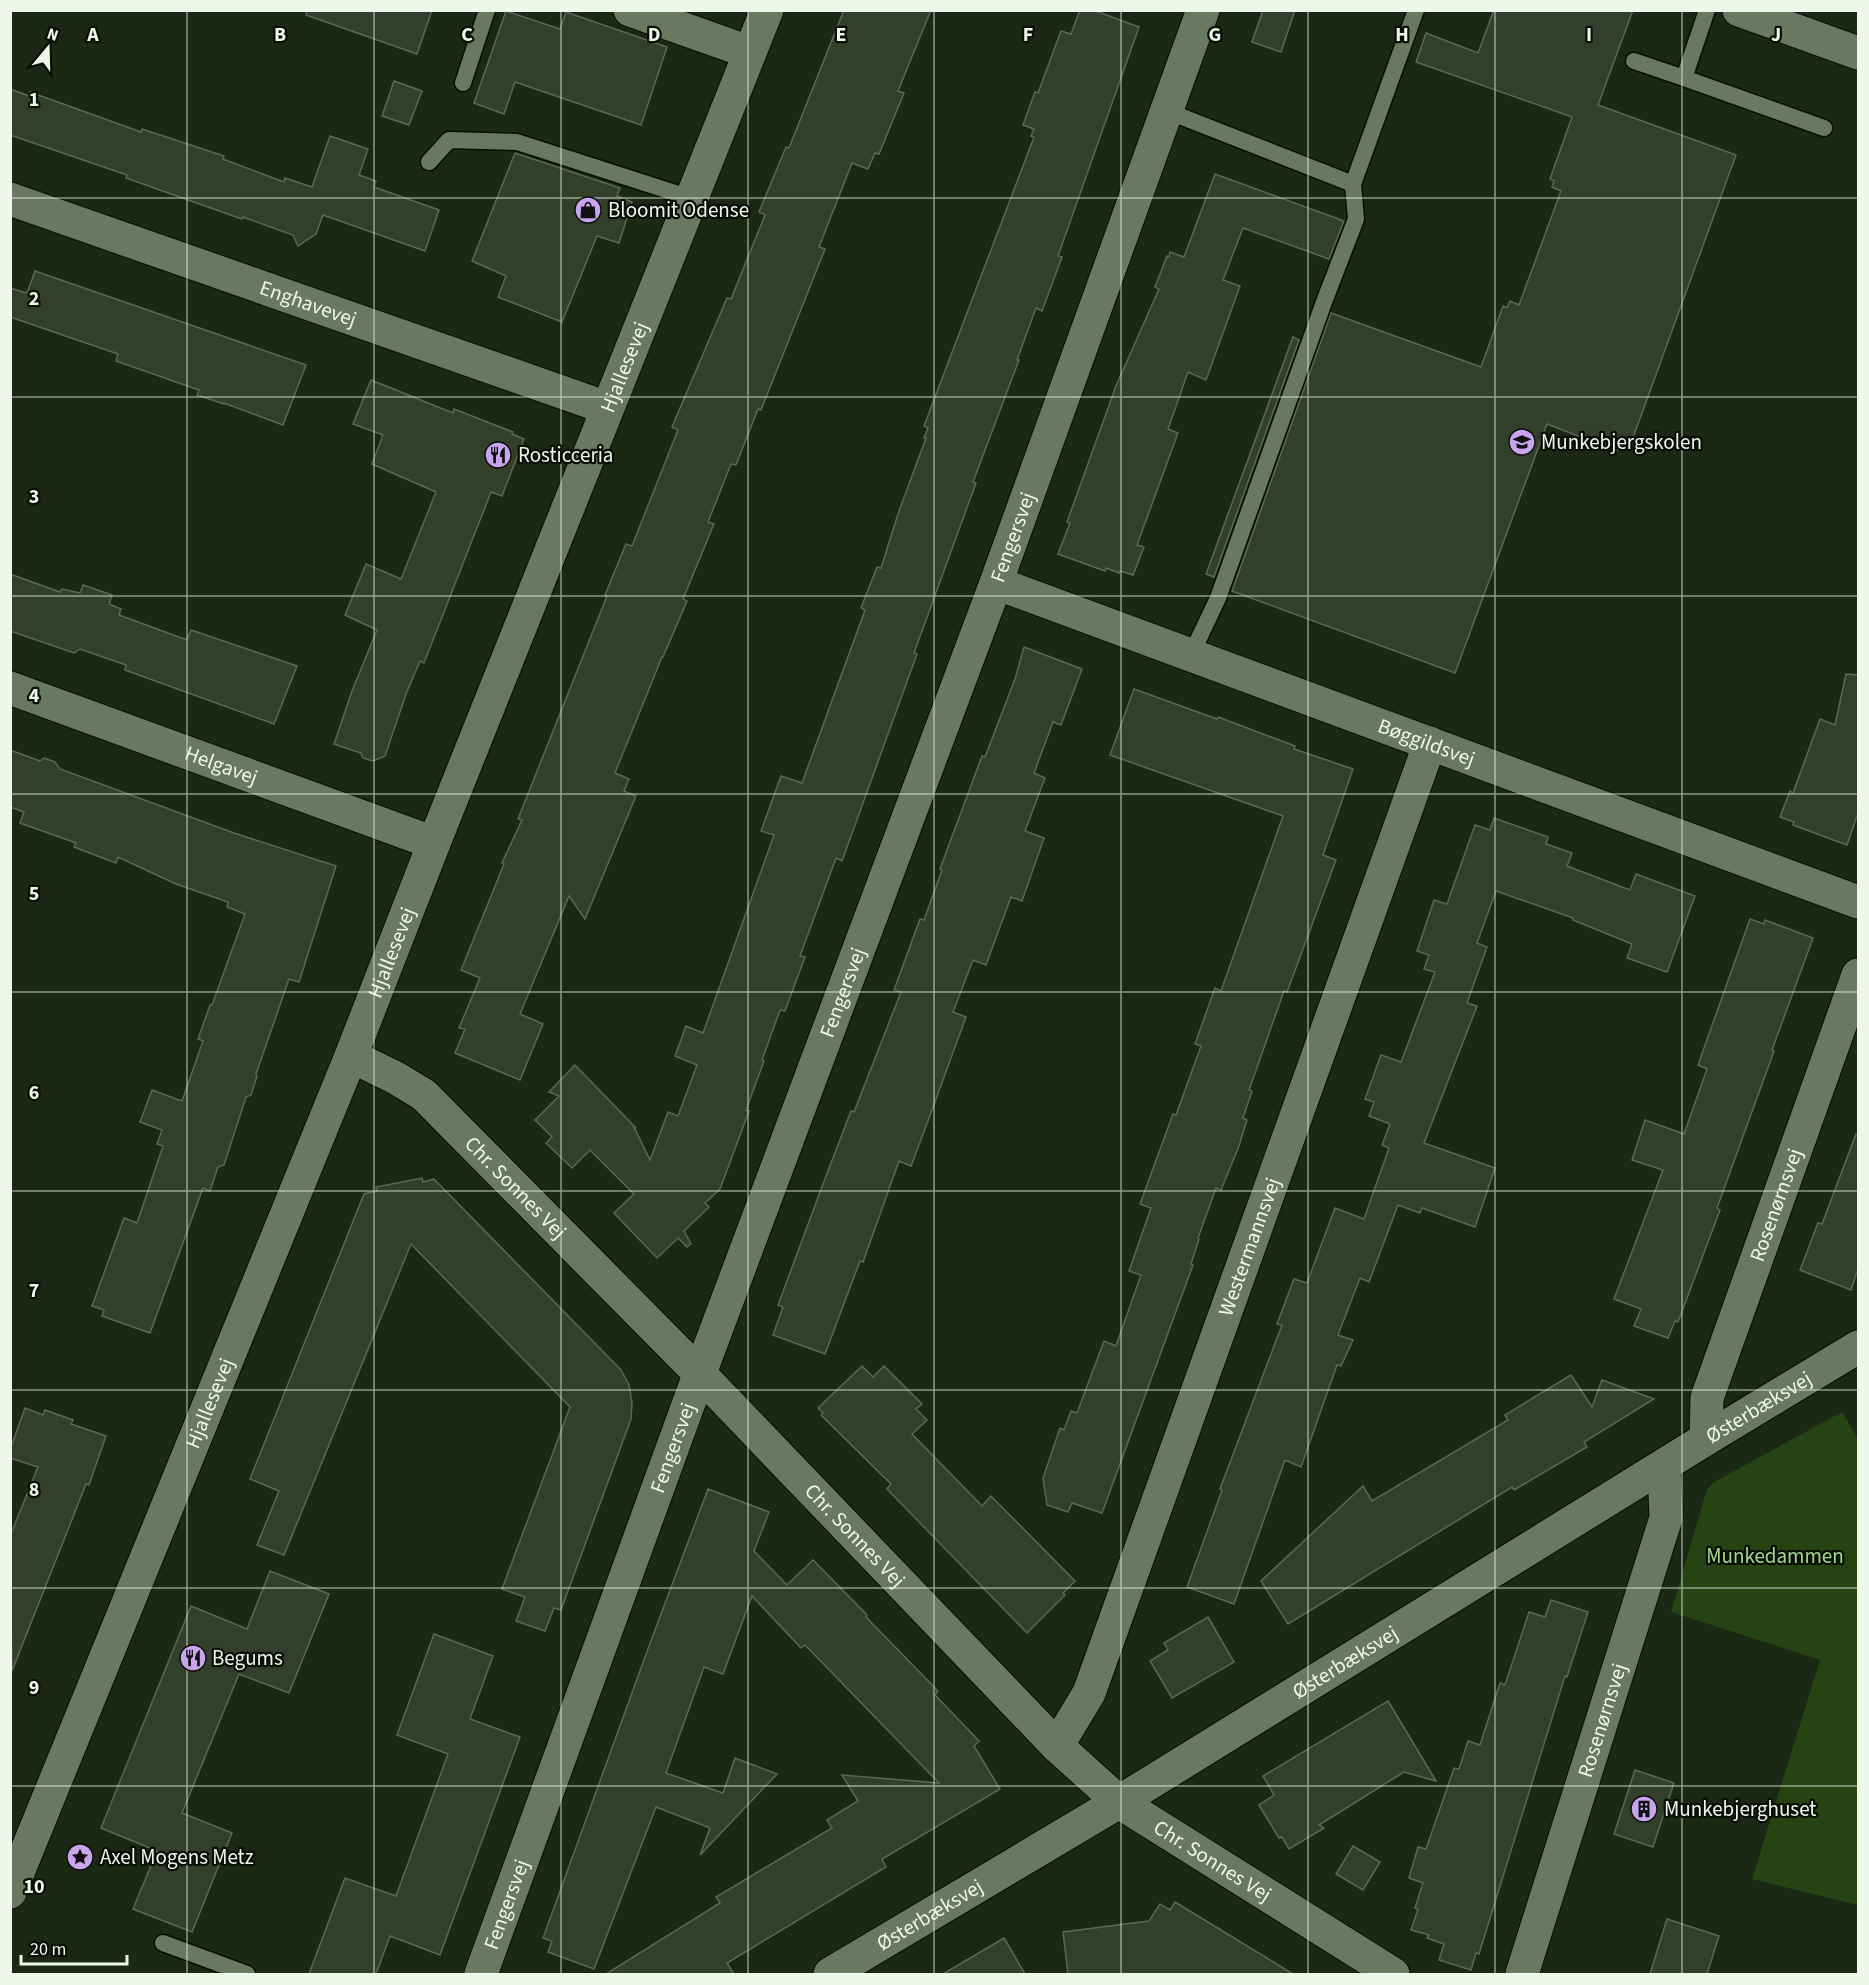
<svg xmlns="http://www.w3.org/2000/svg" width="1869" height="1985" viewBox="0 0 1869 1985" font-family="'Source Sans 3',sans-serif">
<style>
.green{fill:#264313}
.building{fill:#32402b;stroke:#5a6953;stroke-width:1.5}
.lines{fill:none;stroke-linecap:round;stroke-linejoin:round}
.lane-casing{stroke:#061002;stroke-width:19}
.street-casing{stroke:#061002;stroke-width:35}
.secondary-casing{stroke:#061002;stroke-width:35}
.lane{stroke:#697861;stroke-width:16}
.street{stroke:#697861;stroke-width:33}
.secondary{stroke:#697861;stroke-width:33}
.grid{fill:none;stroke:#eef7ea;stroke-width:1.5;stroke-opacity:0.55}
.labels{text-anchor:middle;dominant-baseline:central;stroke-width:4.5;stroke-linejoin:round;paint-order:stroke}
.poi-label{font-size:21px;fill:#eef7ea;stroke:#090f07;text-anchor:start}
.street-label{font-size:21px;fill:#eef7ea;stroke:#090f07}
.park-label{font-size:21px;fill:#a4d787;stroke:#090f07}
.grid-label{font-size:20px;text-anchor:middle;font-weight:bold;fill:#eef7ea;stroke:#090f07;stroke-width:4.5;stroke-linejoin:round;paint-order:stroke}
</style>
<rect width="100%" height="100%" fill="#1b2814"/>
<!-- green -->
<polygon class="green" points="1842,1412 1858,1439 1858,1905 1752,1879 1820,1660 1671,1612 1707,1489 1714,1482"/>
<!-- building -->
<g class="building">
<polygon points="307,10 432,10 417,54 306,15"/>
<polygon points="844,10 931,10 898,91 904,93 879,154 875,153 868,169 852,163 819,247 825,249 761,410 758,409 736,465 731,464 708,522 714,524 683,599 687,601 663,657 662,657 615,773 629,779 624,791 636,796 585,919 569,896 520,1014 543,1024 520,1080 455,1053 465,1029 459,1028 480,978 461,970 504,864 502,863 522,820 518,819 607,596 605,595 626,544 632,546 678,430 672,427 727,298 731,299 765,215 759,212 786,147 789,148"/>
<polygon points="1080,10 1093,10 1139,27 1058,256 1062,257 1042,311 1036,308 1017,360 1019,360 973,482 976,483 914,653 917,654 842,861 836,858 800,956 805,957 785,1011 780,1010 762,1060 764,1061 746,1110 749,1111 720,1189 705,1203 709,1207 684,1231 691,1244 687,1247 678,1238 657,1258 614,1213 634,1194 590,1150 572,1168 546,1143 552,1137 535,1120 559,1096 549,1092 575,1065 636,1128 634,1127 650,1160 668,1112 678,1116 697,1065 675,1056 686,1026 703,1033 774,835 761,831 781,776 802,783 865,610 861,608 877,567 881,568 898,514 926,438 924,438 928,428 924,426 1034,137 1031,136 1034,129 1023,125 1035,92 1038,93 1061,31 1071,34"/>
<polygon points="1263,10 1295,10 1281,52 1252,42"/>
<polygon points="1494,10 1633,10 1598,105 1736,155 1630,446 1620,442 1617,451 1547,424 1455,673 1232,591 1331,313 1481,367 1503,306 1507,308 1510,301 1519,305 1561,191 1552,187 1554,181 1550,179 1572,117 1416,62 1426,33 1478,53"/>
<polygon points="506,11 560,29 566,12 667,47 641,125 515,82 504,114 474,103"/>
<polygon points="394,81 422,91 409,125 382,116"/>
<polygon points="10,89 29,96 30,92 141,132 142,129 224,156 223,159 284,182 285,178 312,187 330,136 368,149 359,175 376,181 374,187 439,210 425,251 323,215 316,234 298,246 293,235 243,217 242,219 126,178 127,175 10,135"/>
<polygon points="515,153 620,188 617,196 632,202 619,243 597,236 562,322 498,297 506,276 472,261"/>
<polygon points="1215,174 1344,221 1329,259 1243,228 1223,280 1240,286 1206,380 1188,372 1168,429 1178,433 1137,545 1144,547 1133,575 1120,571 1119,573 1106,568 1105,571 1058,554 1070,523 1067,522 1116,386 1159,289 1155,287 1167,256 1169,257 1170,252 1184,257"/>
<polygon points="35,271 306,365 283,425 224,403 224,404 197,395 199,390 116,361 118,354 10,317 10,288 27,293"/>
<polygon points="1293,337 1299,340 1214,577 1206,574"/>
<polygon points="371,380 453,413 454,409 513,432 512,434 524,439 502,496 491,492 424,663 420,661 406,694 385,756 373,761 363,758 361,753 334,744 352,691 377,630 345,615 366,564 401,579 436,492 372,464 383,435 353,424"/>
<polygon points="10,574 60,592 62,589 80,593 83,585 112,595 109,604 121,609 119,615 187,640 191,630 297,666 274,724 125,670 126,665 80,649 74,653 10,631"/>
<polygon points="1024,647 1082,669 1061,725 1053,722 1034,773 1045,778 1025,831 1044,838 1022,901 1011,897 986,965 973,960 953,1012 966,1017 928,1121 911,1166 899,1161 863,1262 860,1261 825,1354 773,1335 783,1307 778,1305 823,1184 851,1111 854,1112 901,992 894,990 920,919 924,920 942,870 940,869 982,756 985,757 1015,679"/>
<polygon points="1846,674 1858,675 1858,813 1847,845 1793,825 1794,822 1780,817 1790,791 1793,793 1820,719 1835,725"/>
<polygon points="1134,689 1217,719 1218,717 1295,746 1294,749 1353,769 1323,855 1336,860 1287,992 1284,991 1249,1090 1252,1091 1243,1118 1247,1120 1239,1146 1221,1190 1216,1188 1198,1238 1199,1239 1191,1264 1193,1265 1102,1513 1072,1503 1068,1512 1047,1505 1043,1478 1060,1428 1064,1430 1071,1411 1077,1413 1104,1341 1116,1346 1141,1275 1129,1271 1151,1208 1140,1204 1173,1114 1176,1115 1201,1046 1195,1044 1215,988 1221,991 1283,816 1110,755"/>
<polygon points="10,750 40,761 44,758 55,762 60,769 234,833 336,866 299,982 289,979 256,1074 257,1076 251,1095 246,1097 224,1165 218,1167 210,1191 203,1188 150,1333 102,1316 104,1310 92,1306 124,1218 137,1223 163,1146 157,1144 162,1130 140,1122 152,1090 182,1101 203,1041 198,1039 210,1005 212,1005 245,914 227,907 228,902 176,884 118,857 116,863 74,847 76,843 20,823 24,812 10,807"/>
<polygon points="1494,818 1548,837 1546,844 1572,853 1567,866 1630,890 1636,874 1695,896 1667,972 1627,958 1632,944 1573,920 1573,918 1496,891 1477,943 1487,947 1467,1003 1477,1006 1424,1143 1495,1168 1475,1227 1422,1208 1420,1213 1398,1205 1369,1282 1360,1278 1338,1335 1353,1340 1341,1366 1337,1365 1301,1467 1285,1460 1234,1604 1187,1587 1222,1490 1220,1489 1282,1325 1277,1324 1294,1279 1307,1283 1335,1208 1364,1219 1389,1148 1382,1145 1390,1124 1369,1116 1374,1102 1365,1099 1381,1055 1401,1062 1435,972 1424,969 1429,955 1417,951 1434,900 1447,904 1475,825 1490,830"/>
<polygon points="1750,919 1764,924 1765,920 1813,938 1772,1050 1774,1051 1717,1208 1720,1210 1678,1322 1675,1321 1668,1338 1634,1326 1641,1309 1614,1299 1663,1170 1632,1160 1645,1120 1684,1134 1707,1069 1698,1065"/>
<polygon points="1856,1134 1858,1135 1858,1269 1851,1290 1800,1270 1818,1223 1822,1224"/>
<polygon points="422,1178 423,1182 434,1179 621,1370 629,1385 632,1402 631,1419 561,1610 554,1608 545,1631 516,1621 525,1597 502,1589 570,1407 411,1244 284,1555 257,1545 279,1491 250,1479 364,1194 377,1191 376,1187"/>
<polygon points="862,1366 873,1377 884,1366 922,1404 916,1409 927,1420 912,1434 982,1506 991,1496 1075,1581 1063,1593 1065,1595 1027,1633 887,1489 891,1484 821,1415 823,1413 818,1408"/>
<polygon points="1571,1375 1592,1407 1602,1380 1654,1399 1584,1442 1587,1447 1514,1490 1512,1487 1288,1624 1261,1581 1363,1486 1372,1501 1508,1420 1505,1415"/>
<polygon points="25,1408 43,1415 45,1410 73,1420 71,1424 106,1436 89,1485 86,1484 12,1671 10,1536 38,1467 10,1458 10,1450"/>
<polygon points="708,1489 769,1512 754,1551 787,1585 813,1560 867,1615 866,1617 938,1691 935,1695 979,1741 974,1746 1000,1789 882,1859 886,1867 727,1963 734,1974 606,1974 720,1903 716,1897 832,1828 827,1820 858,1801 842,1775 939,1783 805,1645 801,1648 752,1596 723,1674 704,1667 666,1773 723,1793 735,1758 777,1774 700,1855 710,1828 656,1807 594,1969 548,1952 552,1941 543,1938 649,1646"/>
<polygon points="270,1571 329,1594 289,1693 239,1674 182,1813 232,1833 192,1932 133,1909 157,1851 101,1828 191,1606 247,1629"/>
<polygon points="1551,1600 1588,1612 1567,1677 1565,1676 1479,1954 1476,1953 1471,1970 1439,1960 1444,1944 1427,1938 1429,1935 1411,1930 1418,1909 1415,1908 1423,1883 1409,1878 1418,1847 1426,1849 1454,1768 1459,1769 1468,1741 1480,1745 1500,1683 1505,1685 1529,1612 1545,1617"/>
<polygon points="1208,1617 1234,1662 1172,1698 1150,1661 1168,1650 1164,1643"/>
<polygon points="434,1634 493,1656 470,1719 520,1737 440,1955 390,1936 376,1974 309,1974 345,1878 396,1896 448,1754 397,1735"/>
<polygon points="1388,1701 1436,1781 1404,1772 1319,1825 1324,1828 1289,1849 1282,1837 1279,1838 1259,1805 1274,1795 1263,1776"/>
<polygon points="1635,1770 1674,1783 1653,1847 1614,1834"/>
<polygon points="1353,1846 1380,1862 1363,1890 1336,1874"/>
<polygon points="1175,1902 1293,1974 1068,1974 1063,1932 1149,1921 1160,1904 1170,1910"/>
<polygon points="1667,1919 1719,1936 1707,1974 1650,1974"/>
<polygon points="1004,1938 1025,1974 943,1974"/>
</g>
<g class="lines">
<defs>
<g id="lane">
<polyline points="1707,10 1684,78 1824,128"/>
<polyline points="1634,61 1684,78"/>
<polyline points="463,83 487,10"/>
<polyline points="1167,111 1353,184"/>
<polyline points="429,162 449,140 517,142 691,198"/>
<polyline points="1191,655 1218,598 1324,302 1356,219 1353,184 1416,10"/>
<polyline points="163,1943 247,1974"/>
</g>
<g id="street">
<polyline points="630,10 749,52"/>
<polyline points="1739,10 1858,53"/>
<path id="s1" d="M10,199L607,408"/>
<path id="s2" d="M996,583L1858,902"/>
<path id="s3" d="M10,688L434,843"/>
<path id="s4" d="M351,1056L396,1078L424,1095L700,1374L1057,1746L1119,1802L1393,1974"/>
<path id="s5" d="M1706,1439L1707,1398L1858,975"/>
<path id="s6" d="M1057,1746L1089,1693L1430,743"/>
<path id="s7" d="M481,1974L691,1397L996,583L1203,10"/>
<path id="s8" d="M830,1974L1119,1802L1706,1439L1858,1347"/>
<path id="s9" d="M1522,1974L1666,1518L1664,1466"/>
</g>
<g id="secondary">
<path id="s10" d="M10,1892L351,1056L434,843L767,10"/>
</g>
</defs>
<!-- lane casing -->
<use href="#lane" class="lane-casing"/>
<!-- street casing -->
<use href="#street" class="street-casing"/>
<!-- secondary casing -->
<use href="#secondary" class="secondary-casing"/>
<!-- lane -->
<use href="#lane" class="lane"/>
<!-- street -->
<use href="#street" class="street"/>
<!-- secondary -->
<use href="#secondary" class="secondary"/>
</g>
<!-- grid -->
<path class="grid" d="M187,10V1974M374,10V1974M561,10V1974M748,10V1974M934,10V1974M1121,10V1974M1308,10V1974M1495,10V1974M1682,10V1974M10,198H1858M10,397H1858M10,596H1858M10,794H1858M10,992H1858M10,1191H1858M10,1390H1858M10,1588H1858M10,1786H1858"/>
<!-- icons -->
<defs>
<symbol id="shop-disc" viewBox="-11 -11 22 22"><circle r="9.5" fill="#c9a5ee" stroke="#090f07"/><path d="M-5-2.5h2.3a2.7 3.5 0 0 1 5.4 0H5L5.5 6h-11ZM-1.5-2.5h3a1.5 2.3 0 0 0-3 0Z" fill="#111"/></symbol>
<symbol id="school-disc" viewBox="-11 -11 22 22"><circle r="9.5" fill="#c9a5ee" stroke="#090f07"/><path d="M0-5L7-2L0 1L-7-2ZM-4 1L0 2.5L4 1V4Q0 6-4 4Z" fill="#111"/></symbol>
<symbol id="restaurant-disc" viewBox="-11 -11 22 22"><circle r="9.5" fill="#c9a5ee" stroke="#090f07"/><path d="M-5-6h1v4h1v-4h1v4h1v-4h1v5L-1.5 .5V6h-2V.5L-5-1ZM5-6V6H3V1.5H1.5Q1.5-4 5-6Z" fill="#111"/></symbol>
<symbol id="building-disc" viewBox="-11 -11 22 22"><circle r="9.5" fill="#c9a5ee" stroke="#090f07"/><path d="M-4-6H4V6H1V3H-1V6H-4ZM-2.5-4.3h1.7v1.8h-1.7ZM.8-4.3h1.7v1.8H.8ZM-2.5-1h1.7V.8h-1.7ZM.8-1h1.7V.8H.8Z" fill="#111"/></symbol>
<symbol id="sight-disc" viewBox="-11 -11 22 22"><circle r="9.5" fill="#c9a5ee" stroke="#090f07"/><path d="M0-6L1.8-2.2L6-1.7L2.9 1.2L3.7 5.4L0 3.3L-3.7 5.4L-2.9 1.2L-6-1.7L-1.8-2.2Z" fill="#111"/></symbol>
</defs>
<g fill-rule="evenodd">
<use href="#shop-disc" x="573" y="195" width="30" height="30"/>
<use href="#school-disc" x="1507" y="427" width="30" height="30"/>
<use href="#restaurant-disc" x="483" y="440" width="30" height="30"/>
<use href="#restaurant-disc" x="178" y="1643" width="30" height="30"/>
<use href="#building-disc" x="1629" y="1794" width="30" height="30"/>
<use href="#sight-disc" x="65" y="1842" width="30" height="30"/>
</g>
<g class="labels">
<!-- poi labels -->
<g class="poi-label">
<text x="608" y="210">Bloomit Odense</text>
<text x="1541" y="442">Munkebjergskolen</text>
<text x="518" y="455">Rosticceria</text>
<text x="212" y="1658">Begums</text>
<text x="1664" y="1809">Munkebjerghuset</text>
<text x="100" y="1857">Axel Mogens Metz</text>
</g>
<!-- street labels -->
<g class="street-label">
<text stroke="none"><textPath href="#s1" startOffset="316">Enghavevej</textPath></text>
<text stroke="none"><textPath href="#s10" startOffset="1644">Hjallesevej</textPath></text>
<text stroke="none"><textPath href="#s7" startOffset="1532">Fengersvej</textPath></text>
<text stroke="none"><textPath href="#s2" startOffset="459">Bøggildsvej</textPath></text>
<text stroke="none"><textPath href="#s3" startOffset="225">Helgavej</textPath></text>
<text stroke="none"><textPath href="#s10" startOffset="1014">Hjallesevej</textPath></text>
<text stroke="none"><textPath href="#s7" startOffset="1046">Fengersvej</textPath></text>
<text stroke="none"><textPath href="#s4" startOffset="213">Chr. Sonnes Vej</textPath></text>
<text stroke="none"><textPath href="#s5" startOffset="246">Rosenørnsvej</textPath></text>
<text stroke="none"><textPath href="#s6" startOffset="536">Westermannsvej</textPath></text>
<text stroke="none"><textPath href="#s10" startOffset="528">Hjallesevej</textPath></text>
<text stroke="none"><textPath href="#s8" startOffset="1088">Østerbæksvej</textPath></text>
<text stroke="none"><textPath href="#s7" startOffset="560">Fengersvej</textPath></text>
<text stroke="none"><textPath href="#s4" startOffset="699">Chr. Sonnes Vej</textPath></text>
<text stroke="none"><textPath href="#s8" startOffset="602">Østerbæksvej</textPath></text>
<text stroke="none"><textPath href="#s9" startOffset="266">Rosenørnsvej</textPath></text>
<text stroke="none"><textPath href="#s4" startOffset="1185">Chr. Sonnes Vej</textPath></text>
<text stroke="none"><textPath href="#s7" startOffset="74">Fengersvej</textPath></text>
<text stroke="none"><textPath href="#s8" startOffset="116">Østerbæksvej</textPath></text>
</g>
<!-- park labels -->
<g class="park-label">
<text x="1775" y="1556">Munkedammen</text>
</g>
</g>
<g class="grid-label">
<text x="93" y="41">A</text>
<text x="280" y="41">B</text>
<text x="467" y="41">C</text>
<text x="654" y="41">D</text>
<text x="841" y="41">E</text>
<text x="1028" y="41">F</text>
<text x="1215" y="41">G</text>
<text x="1402" y="41">H</text>
<text x="1589" y="41">I</text>
<text x="1776" y="41">J</text>
<text x="34" y="106">1</text>
<text x="34" y="305">2</text>
<text x="34" y="503">3</text>
<text x="34" y="702">4</text>
<text x="34" y="900">5</text>
<text x="34" y="1099">6</text>
<text x="34" y="1297">7</text>
<text x="34" y="1496">8</text>
<text x="34" y="1694">9</text>
<text x="34" y="1893">10</text>
</g>
<!-- border -->
<rect width="1869" height="1985" fill="none" stroke="#eef7ea" stroke-width="24"/>
<!-- north arrow -->
<g transform="translate(48 48) rotate(19)" stroke="#090f07" stroke-width="4.5" paint-order="stroke">
<path d="M0-4.5L10 22L0 15L-10 22Z" fill="#eef7ea"/>
<text y="-9" font-size="16" font-weight="bold" text-anchor="middle" fill="#eef7ea">N</text>
</g>
<!-- scale -->
<path d="M21 1955v9h106v-9" fill="none" stroke="#eef7ea" stroke-width="3"/>
<text x="30" y="1955" font-size="18" fill="#eef7ea" stroke="#090f07" stroke-width="4.5" paint-order="stroke">20 m</text>
</svg>
